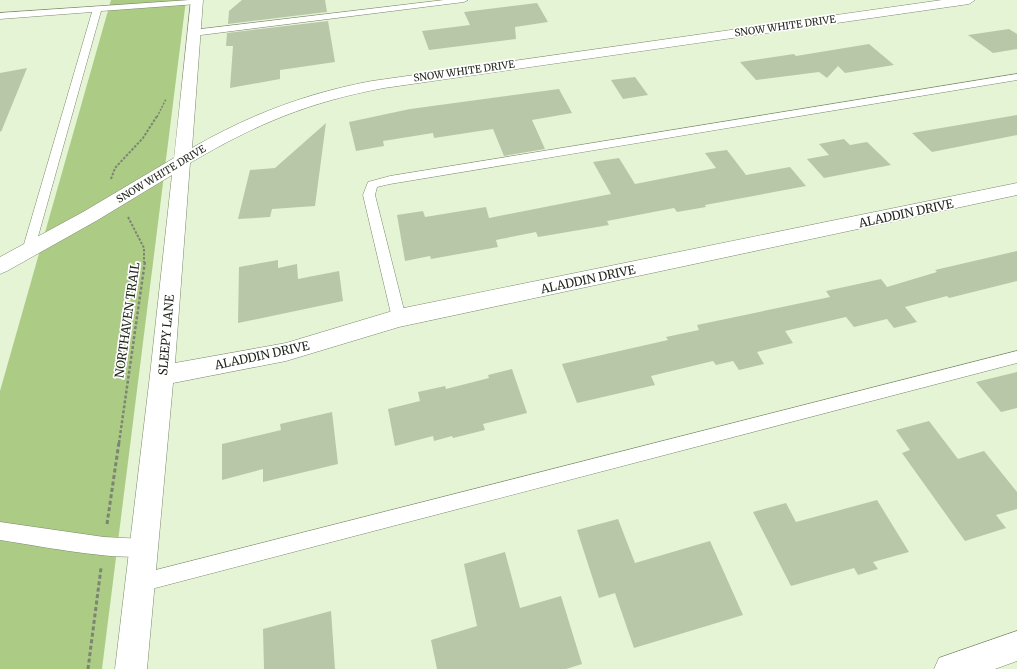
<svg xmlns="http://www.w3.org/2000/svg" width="1017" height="669" viewBox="0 0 1017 669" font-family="Merriweather,serif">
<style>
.green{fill:#accc86}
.building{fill:#b9c7a9}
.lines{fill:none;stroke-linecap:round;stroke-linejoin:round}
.lane-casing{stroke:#7b896c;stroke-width:1}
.street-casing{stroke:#7b896c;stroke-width:1}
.path-far3{stroke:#7c8571;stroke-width:1.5;stroke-dasharray:2 1.5;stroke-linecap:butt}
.path-far2{stroke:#7c8571;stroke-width:2;stroke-dasharray:2.5 1.5;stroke-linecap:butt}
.path-far1{stroke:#7c8571;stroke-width:2.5;stroke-dasharray:3 2;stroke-linecap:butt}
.path{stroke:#7c8571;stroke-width:3;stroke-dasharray:4 2.5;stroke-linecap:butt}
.lane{fill:#fff;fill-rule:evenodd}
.street{fill:#fff;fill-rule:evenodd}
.labels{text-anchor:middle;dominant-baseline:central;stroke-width:3.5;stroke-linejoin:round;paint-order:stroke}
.far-street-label{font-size:10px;fill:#1e2318;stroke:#fff}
.street-label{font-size:12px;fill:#1e2318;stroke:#fff}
</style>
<rect width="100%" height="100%" fill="#e5f4d5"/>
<!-- green -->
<polygon class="green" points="111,0 186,0 102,669 0,669 0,391"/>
<!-- building -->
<g class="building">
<polygon points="242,0 325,0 327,12 228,24 229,11"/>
<polygon points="537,3 548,22 515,27 516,39 429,50 422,31 470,25 464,12"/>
<polygon points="328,21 335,62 280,70 280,79 230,88 233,46 226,46 227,33"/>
<polygon points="1009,29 1017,34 1017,49 993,53 968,35"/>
<polygon points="869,44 894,65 845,73 838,66 827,78 819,72 756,80 740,62 794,54 796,56"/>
<polygon points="27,68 1,132 0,131 0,73"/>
<polygon points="635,77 648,95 623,99 611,80"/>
<polygon points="559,89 572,113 532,120 545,149 504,156 493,129 434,138 433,133 383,141 384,146 356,151 349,122 410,109"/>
<polygon points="1017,115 1017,135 932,152 912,133"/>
<polygon points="326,123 315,206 272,209 270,217 238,219 250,170 275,168"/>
<polygon points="844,139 850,145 867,142 891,165 824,178 807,159 829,155 819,144"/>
<polygon points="727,150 746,175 790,167 806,186 705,205 706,207 677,212 674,208 607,221 609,225 538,237 536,232 496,240 498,247 431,259 430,256 405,261 397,215 423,211 425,217 486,207 489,218 611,194 593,162 619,158 635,184 716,168 705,153"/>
<polygon points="1017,251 1017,281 949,298 947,296 905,307 917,322 894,328 887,319 854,327 846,317 785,331 793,343 757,352 764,364 739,370 733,361 716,365 713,361 651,376 655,385 577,403 562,364 668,340 666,337 699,330 697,325 830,297 826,291 881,279 887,287 937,272 935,270"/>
<polygon points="278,260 278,268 297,264 298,279 339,271 343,301 238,323 239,267"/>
<polygon points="512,369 527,413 483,424 485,430 453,438 452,436 434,441 433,436 395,446 388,409 420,401 418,392 445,386 446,389 489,378 488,375"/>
<polygon points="1017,372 1017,408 1001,412 976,382"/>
<polygon points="332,412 338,464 263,482 263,469 222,480 222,444 281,430 280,424"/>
<polygon points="929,421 958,459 984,451 1017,492 1017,509 996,515 1006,528 965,541 902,453 910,450 896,430"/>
<polygon points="877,500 909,552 873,562 878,569 858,575 854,568 791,586 753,512 786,503 796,522"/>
<polygon points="618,519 635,563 710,541 743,615 634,648 615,593 599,598 577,530"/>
<polygon points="505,552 520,608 561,596 582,664 566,669 437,669 431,640 477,626 464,564"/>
<polygon points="331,611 335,669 264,669 263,629"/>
</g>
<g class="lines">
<defs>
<g id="lane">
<polygon points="190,0 199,0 201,2 197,4 101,11 34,251 32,254 24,254 22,251 92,12 0,19 0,13"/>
<polygon points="444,0 468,0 464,2 193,36 189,33 193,30"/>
<polygon points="1017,74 1017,80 390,184 377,187 375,195 406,318 404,322 399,324 394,322 392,318 363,195 368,182 390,176"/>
<polygon points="1017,351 1017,363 140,592 134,589 131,583 134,577 140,574"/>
<path d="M0,522L104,537L144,539L150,542L153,548L150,554C128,564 29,544 0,540Z"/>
</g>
<g id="street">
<path d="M191,0H203L192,148C249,115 307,93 372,81L942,0H975L969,4L384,88C309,102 256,124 190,163L175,363L286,343L399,309L1017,183V195L399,327L286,361L173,383L147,669H115L150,375L172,175L96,221L7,271L0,274V257L83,212L174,158Z"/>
<polygon points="1017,631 1017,661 995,669 934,669 939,658"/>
</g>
</defs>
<!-- lane casing -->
<use href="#lane" class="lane-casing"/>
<!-- street casing -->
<use href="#street" class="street-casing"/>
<!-- path-far3 -->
<polyline class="path-far3" points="157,117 166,99"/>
<!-- path-far2 -->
<g class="path-far2">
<polyline points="111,179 115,168 143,138 157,116"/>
<polyline points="128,217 144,248 144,262"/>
</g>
<!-- path-far1 -->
<polyline class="path-far1" points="119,443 145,261"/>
<!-- path -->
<g class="path">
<polyline points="107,524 119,442"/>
<polyline points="88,669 101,568"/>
</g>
<!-- lane -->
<use href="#lane" class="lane"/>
<!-- street -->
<use href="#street" class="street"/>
</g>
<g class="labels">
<!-- far-street labels -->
<g class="far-street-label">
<text transform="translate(785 26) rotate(-8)">SNOW WHITE DRIVE</text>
<text transform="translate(464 71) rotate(-8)">SNOW WHITE DRIVE</text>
<text transform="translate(161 174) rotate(-31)">SNOW WHITE DRIVE</text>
</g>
<!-- street labels -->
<g class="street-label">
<text transform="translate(906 213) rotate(-12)">ALADDIN DRIVE</text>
<text transform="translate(588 279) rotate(-12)">ALADDIN DRIVE</text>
<text transform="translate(127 320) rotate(-82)">NORTHAVEN TRAIL</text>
<text transform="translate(166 335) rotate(-85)">SLEEPY LANE</text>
<text transform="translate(262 355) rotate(-12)">ALADDIN DRIVE</text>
</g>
</g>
</svg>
